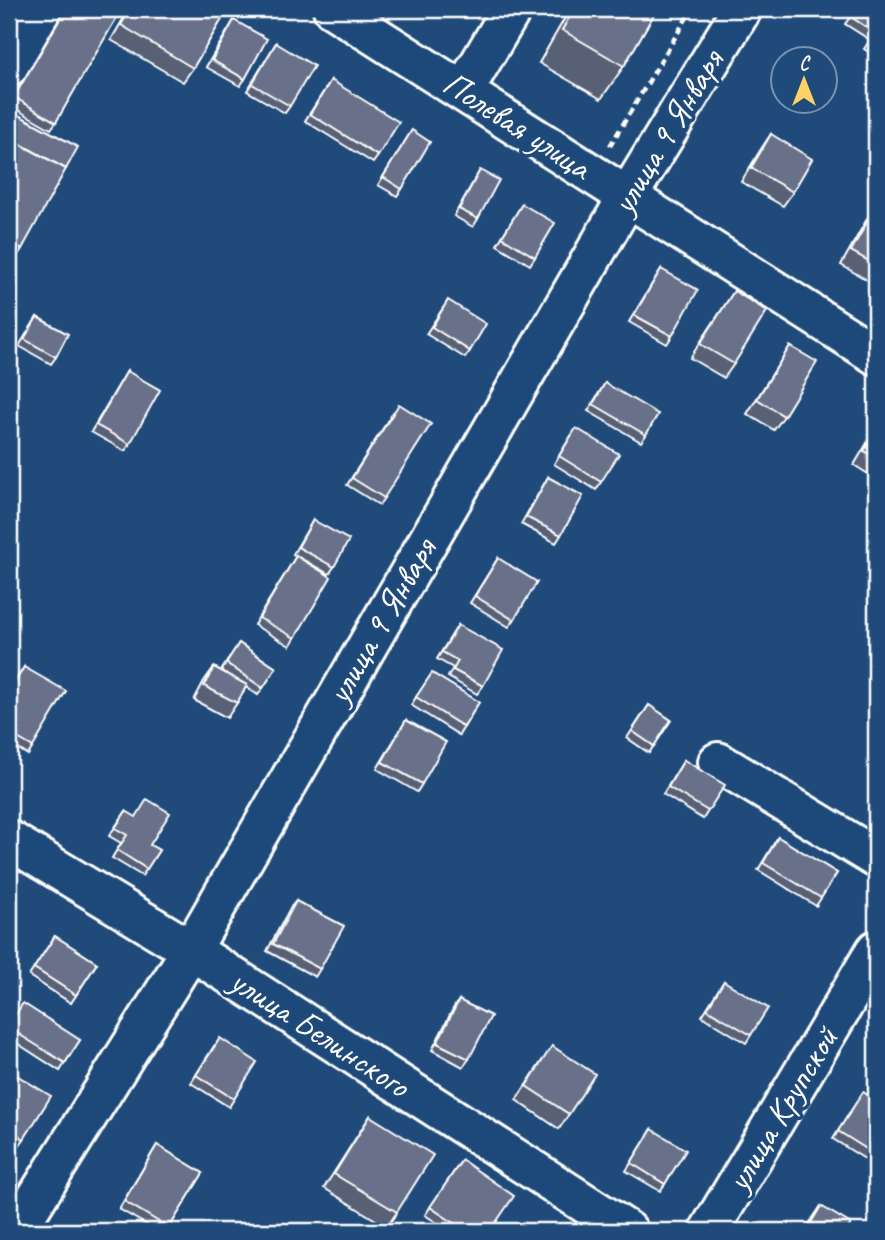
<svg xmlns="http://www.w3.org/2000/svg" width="885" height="1240" viewBox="0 0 885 1240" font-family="Caveat,sans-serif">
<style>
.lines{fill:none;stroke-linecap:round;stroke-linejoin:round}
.minor-casing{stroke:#fff;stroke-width:44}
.path{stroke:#fff;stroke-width:4.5;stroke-dasharray:7 5;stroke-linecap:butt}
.minor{stroke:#1f4a7a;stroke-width:38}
.wall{fill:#596176;stroke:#fff;stroke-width:2}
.building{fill:#687189;stroke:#fff;stroke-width:2}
.labels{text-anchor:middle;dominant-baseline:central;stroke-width:7;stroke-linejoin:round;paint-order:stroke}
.street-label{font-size:35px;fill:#fff;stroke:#1f4a7a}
</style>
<rect width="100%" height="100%" fill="#1f4a7a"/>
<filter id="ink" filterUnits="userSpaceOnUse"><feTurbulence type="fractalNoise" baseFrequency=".0143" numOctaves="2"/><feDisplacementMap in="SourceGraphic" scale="14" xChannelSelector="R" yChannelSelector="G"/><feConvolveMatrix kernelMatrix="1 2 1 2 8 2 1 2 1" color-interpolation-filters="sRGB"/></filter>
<g filter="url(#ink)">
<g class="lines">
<defs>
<g id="minor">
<polyline points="333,9 876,355"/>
<polyline points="9,66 42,9"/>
<polyline points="464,90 512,9"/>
<polyline points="718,762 876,858"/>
<polyline points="9,840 191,950 628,1231"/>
<polyline points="16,1231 191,950 628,196 742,9"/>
<polyline points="709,1231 876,950"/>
</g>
</defs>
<!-- minor casing -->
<use href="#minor" class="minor-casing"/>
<!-- path -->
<polyline class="path" points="610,146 692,9"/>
<!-- minor -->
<use href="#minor" class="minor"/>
</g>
<!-- wall -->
<g class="wall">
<polygon points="65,9 114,9 56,122 51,129 9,105"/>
<polygon points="129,9 228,9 193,68 183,82 111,40"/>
<polygon points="570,9 657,9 624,66 601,99 539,63"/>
<polygon points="856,9 876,9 876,57 864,49 870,40 845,24"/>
<polygon points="234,20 245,79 240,86 206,67"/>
<polygon points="276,43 290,106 285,113 247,91"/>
<polygon points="331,80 378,156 373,163 305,121"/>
<polygon points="13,112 22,249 12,264 9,262 9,118"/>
<polygon points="412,130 402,189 397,196 378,185"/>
<polygon points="771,134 793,192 783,206 741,182 761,149"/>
<polygon points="480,170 478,219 473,227 454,216"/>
<polygon points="876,203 876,285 841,265"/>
<polygon points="522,204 535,257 530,265 497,245"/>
<polygon points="661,269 672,336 667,344 629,322"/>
<polygon points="734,291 734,364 724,378 690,358"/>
<polygon points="443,308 470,351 465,358 426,334"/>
<polygon points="37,317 56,357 51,364 19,346"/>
<polygon points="790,346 784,416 774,430 747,414"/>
<polygon points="127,371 130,444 125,451 91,432"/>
<polygon points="605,383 646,435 641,442 588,411"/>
<polygon points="394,411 384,498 379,505 347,485"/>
<polygon points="876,428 876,479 854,465"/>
<polygon points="571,436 601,482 596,490 554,464"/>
<polygon points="548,477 561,535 556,543 521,524"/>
<polygon points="313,520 334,567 329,574 293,554"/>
<polygon points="296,556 295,638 290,646 254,625"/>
<polygon points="498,558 514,620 509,627 470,603"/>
<polygon points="458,625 483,686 477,694 448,677 453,668 437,659"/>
<polygon points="239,643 276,668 258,695 246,687 237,703 227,718 194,700 204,681 214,667 221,671"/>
<polygon points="24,667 33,747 28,755 9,743 9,687 10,688"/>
<polygon points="432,673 479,702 459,735 411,705"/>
<polygon points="649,705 671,720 649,753 627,738"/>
<polygon points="406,720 422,784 417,792 377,769"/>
<polygon points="684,760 708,811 703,819 663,794"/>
<polygon points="126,811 150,845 159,850 142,876 112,858 121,843 109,836"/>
<polygon points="778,837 837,873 816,906 758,870"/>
<polygon points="296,901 320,969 315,977 267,951 290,908"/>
<polygon points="55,936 97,963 71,1003 29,976"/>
<polygon points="724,981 751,1035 746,1043 702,1016"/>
<polygon points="459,1000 469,1059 463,1067 432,1050 454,1007"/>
<polygon points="9,1024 80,1040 60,1071 9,1038"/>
<polygon points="214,1046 234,1099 229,1107 191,1083"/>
<polygon points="542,1061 569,1114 559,1129 516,1100"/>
<polygon points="876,1075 876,1094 868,1089"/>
<polygon points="18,1076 24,1139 14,1153 9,1150 9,1088"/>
<polygon points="863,1092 876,1100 876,1166 833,1139"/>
<polygon points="370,1116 397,1212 387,1227 324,1188"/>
<polygon points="652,1129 665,1184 660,1191 626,1171"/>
<polygon points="157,1145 203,1173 167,1231 157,1231 119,1209"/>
<polygon points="462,1160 490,1231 450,1231 425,1215"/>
<polygon points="821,1206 846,1231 804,1231"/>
</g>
<!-- building -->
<g class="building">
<polygon points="66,9 114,9 120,12 56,122 14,97"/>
<polygon points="130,9 228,9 193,68 121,25"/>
<polygon points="574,9 657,9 624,66 562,30"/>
<polygon points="856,9 876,9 876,46 869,42 875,33 851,17"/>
<polygon points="234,20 267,39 245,79 212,60"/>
<polygon points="276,43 314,66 290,106 252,84"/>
<polygon points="331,80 399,122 378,156 310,114"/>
<polygon points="13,112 78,147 66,169 9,138 9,120"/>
<polygon points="412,130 430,142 402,189 383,177"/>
<polygon points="771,134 812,159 793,192 751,168"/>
<polygon points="9,138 66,169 22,249 9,242"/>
<polygon points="480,170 499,180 478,219 459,209"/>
<polygon points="522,204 555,223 535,257 502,237"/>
<polygon points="876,206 876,265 851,251"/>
<polygon points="661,269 698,290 672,336 634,315"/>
<polygon points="734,291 767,311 734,364 700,344"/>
<polygon points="448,300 486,324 470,351 432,327"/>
<polygon points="37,317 68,334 56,357 24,339"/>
<polygon points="790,346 817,362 784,416 757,399"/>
<polygon points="127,371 160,390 130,444 96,425"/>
<polygon points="605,383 658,414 646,435 593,404"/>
<polygon points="399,404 431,424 384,498 352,478"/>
<polygon points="576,428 619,454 601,482 559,456"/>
<polygon points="876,430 876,458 864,451"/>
<polygon points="548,477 583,496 561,535 526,517"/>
<polygon points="313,520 349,540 334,567 298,547"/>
<polygon points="296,556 331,577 295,638 259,618"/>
<polygon points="498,558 537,582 514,620 475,596"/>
<polygon points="458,625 503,650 483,686 453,670 458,661 442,652"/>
<polygon points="239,643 276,668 263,688 226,663"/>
<polygon points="24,667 66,691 33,747 9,733 9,687 11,689"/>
<polygon points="214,667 247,685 237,703 204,686"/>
<polygon points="432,673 479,702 464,727 416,697"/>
<polygon points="649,705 671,720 654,746 632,731"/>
<polygon points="406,720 446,742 422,784 382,762"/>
<polygon points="684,760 725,785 708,811 668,787"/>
<polygon points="147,799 170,813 150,845 159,850 147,869 117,850 127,835 115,828 126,811 136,817"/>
<polygon points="778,837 837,873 821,898 763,863"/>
<polygon points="296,901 344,926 320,969 273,944"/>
<polygon points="55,936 97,963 76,995 34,968"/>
<polygon points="724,981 768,1008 751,1035 707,1009"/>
<polygon points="459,1000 491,1016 469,1059 437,1043"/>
<polygon points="23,1003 80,1040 65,1063 9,1028 9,1025"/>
<polygon points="220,1038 257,1062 234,1099 196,1075"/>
<polygon points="552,1046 595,1074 569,1114 526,1086"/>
<polygon points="18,1076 51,1096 24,1139 9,1129 9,1090"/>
<polygon points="863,1092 876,1100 876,1155 838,1131"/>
<polygon points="370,1116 433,1155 397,1212 334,1174"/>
<polygon points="652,1129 686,1150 665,1184 631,1163"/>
<polygon points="157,1145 203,1173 169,1228 124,1201"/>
<polygon points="462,1160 514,1196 490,1231 466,1231 430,1207"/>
<polygon points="821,1206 851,1224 846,1231 806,1231"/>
</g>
</g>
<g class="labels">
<!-- street labels -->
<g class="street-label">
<text transform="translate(517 125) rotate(33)">Полевая улица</text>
<text transform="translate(667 132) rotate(-59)">улица 9 Января</text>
<text transform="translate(381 621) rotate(-60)">улица 9 Января</text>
<text transform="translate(320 1033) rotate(33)">улица Белинского</text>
<text transform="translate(782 1109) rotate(-59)">улица Крупской</text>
</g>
</g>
<!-- margin -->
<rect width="885" height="1240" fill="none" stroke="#1f4a7a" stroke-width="35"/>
<rect x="18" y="18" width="850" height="1205" fill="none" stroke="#fff" stroke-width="2.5" filter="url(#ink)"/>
<!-- north arrow -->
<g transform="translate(804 80)"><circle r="33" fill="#1f4a7a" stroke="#7992af" stroke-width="2"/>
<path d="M0-5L12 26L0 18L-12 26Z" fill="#ffd166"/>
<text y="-10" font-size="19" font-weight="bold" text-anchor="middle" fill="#ffffff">С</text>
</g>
</svg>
